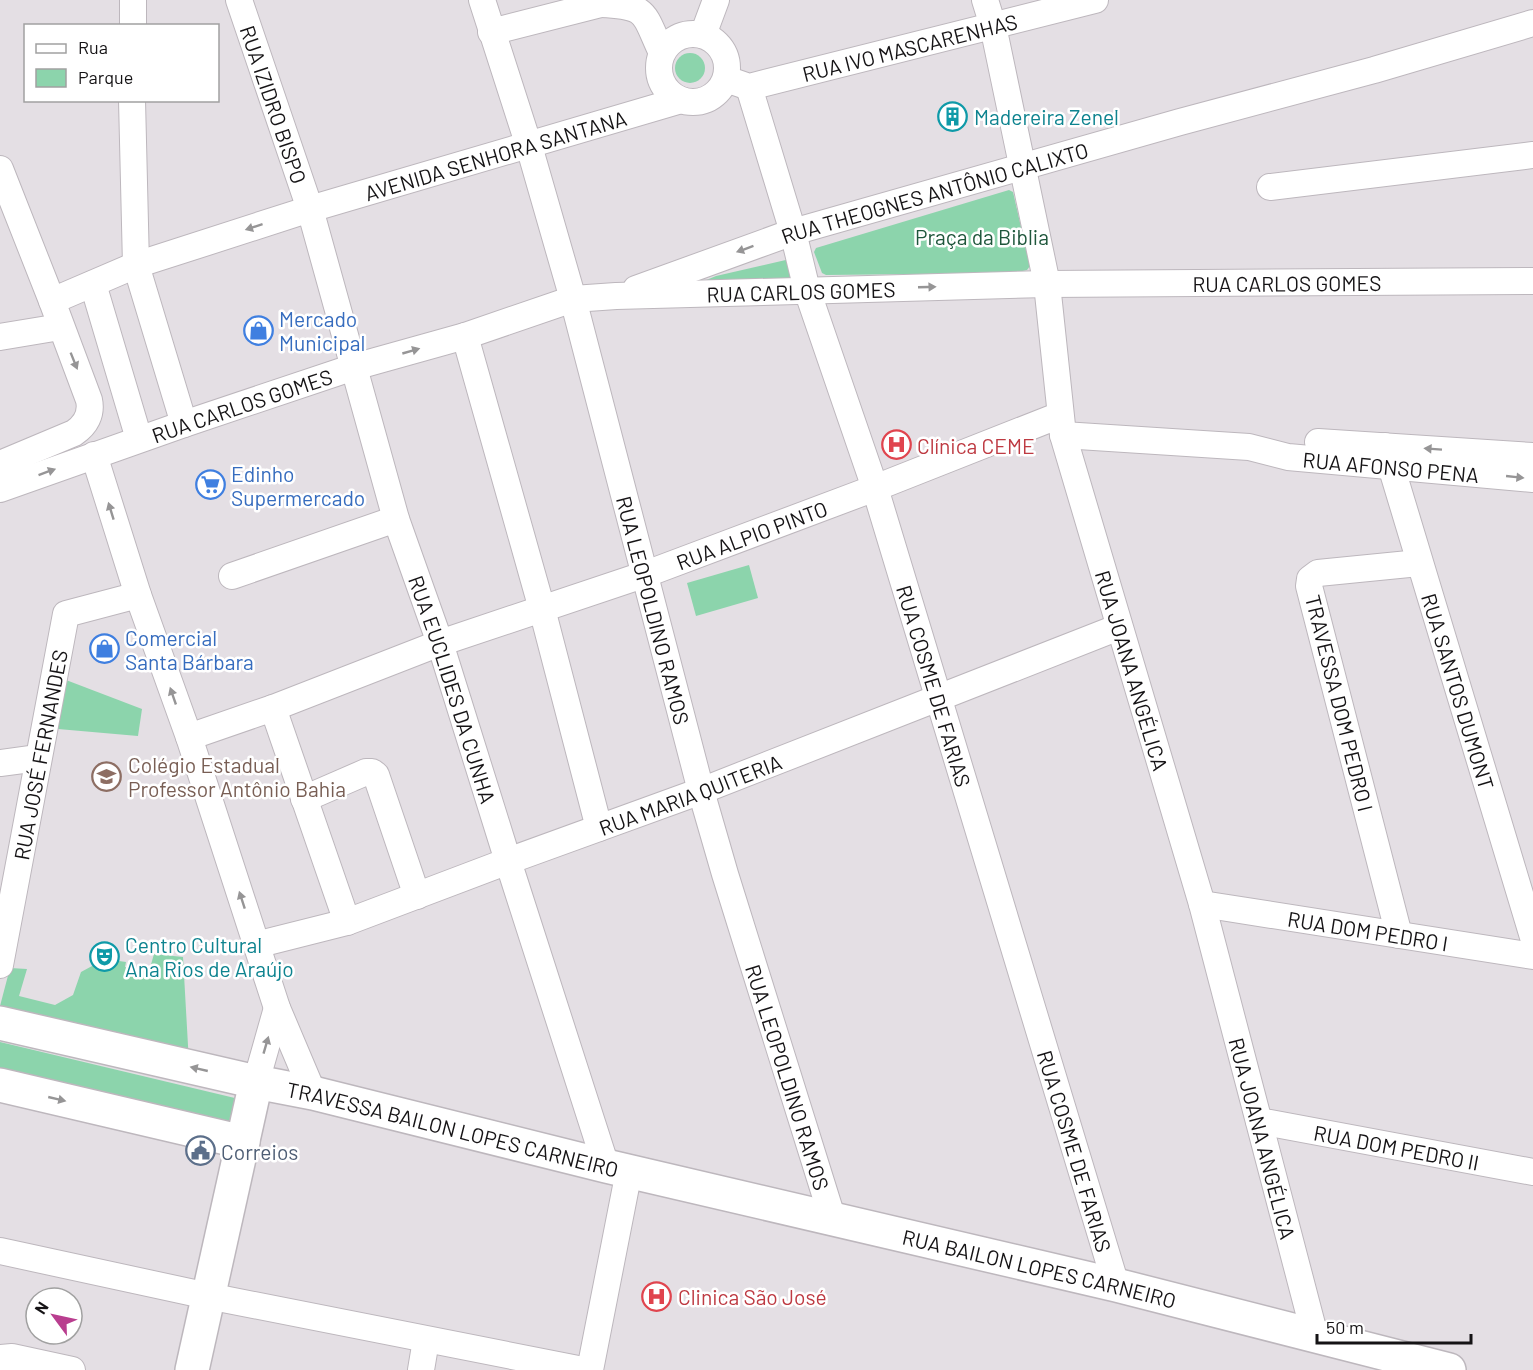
<svg xmlns="http://www.w3.org/2000/svg" width="1533" height="1370" viewBox="0 0 1533 1370" font-family="Barlow,sans-serif">
<style>
.park{fill:#8cd4ac}
.lines{fill:none;stroke-linecap:round;stroke-linejoin:round}
.minor-casing{stroke:#bdb7bd;stroke-width:28}
.major-casing{stroke:#bdb7bd;stroke-width:36}
.minor{stroke:#fff;stroke-width:26}
.major{stroke:#fff;stroke-width:33}
.oneway{fill:#969596}
.labels{text-anchor:middle;dominant-baseline:central;stroke-width:5;stroke-linejoin:round;paint-order:stroke}
.street-label{font-size:21px;fill:#151315;stroke:#fff}
.culture-label{font-size:21px;fill:#0d838f;stroke:#fff;text-anchor:start}
.park-label{font-size:21px;fill:#1e563b;stroke:#fff}
.shop-label{font-size:21px;fill:#366cbe;stroke:#fff;text-anchor:start}
.health-label{font-size:21px;fill:#be3a42;stroke:#fff;text-anchor:start}
.education-label{font-size:21px;fill:#785e54;stroke:#fff;text-anchor:start}
.service-label{font-size:21px;fill:#4e5e75;stroke:#fff;text-anchor:start}
</style>
<rect width="100%" height="100%" fill="#e4dfe4"/>
<!-- park -->
<g class="park">
<circle cx="690" cy="68" r="15"/>
<polygon points="1009,190 1013,192 1030,266 1027,270 1014,273 826,275 822,273 814,252 816,248"/>
<polygon points="790,259 793,277 788,281 692,286 716,276"/>
<polygon points="749,565 758,598 696,616 687,583"/>
<polygon points="66,680 142,709 138,736 58,729"/>
<polygon points="154,954 183,957 189,1063 0,1020 0,1006 10,968 27,969 19,996 55,1005 73,995 81,972 105,959 126,962 125,967 141,972 150,968"/>
<polygon points="0,1042 239,1099 228,1139 0,1082"/>
</g>
<g class="lines">
<defs>
<g id="minor">
<path id="s1" d="M239,0L310,209L396,519L440,643L508,861L606,1166"/>
<path id="s2" d="M482,0L529,146L573,299L701,791L725,874L833,1220"/>
<path d="M600,0L601,4C649,6 643,13 662,53"/>
<path id="s3" d="M985,0L993,26L1047,284L1063,435L1202,904L1315,1336"/>
<polyline points="133,26 133,0"/>
<polyline points="491,32 601,4"/>
<circle cx="693" cy="68" r="34"/>
<polyline points="703,35 716,0"/>
<path id="s4" d="M726,79L749,87L1095,0"/>
<path id="s5" d="M749,87L793,232L807,290L875,488L1116,1285"/>
<polyline points="132,100 136,265 184,424"/>
<polyline points="0,169 52,301"/>
<polyline points="1270,187 1533,155"/>
<polyline points="93,284 139,439"/>
<path id="s6" d="M636,289L793,232L1180,122L1374,70L1533,23"/>
<polyline points="465,336 542,609 599,828"/>
<polyline points="0,337 60,327"/>
<path id="s7" d="M1063,435L1249,447L1288,457L1533,479"/>
<polyline points="1318,442 1533,456"/>
<path id="s8" d="M1385,446L1533,937"/>
<polyline points="94,455 138,595 189,737 277,1008 313,1093"/>
<path id="s9" d="M0,464L74,433C86,425 92,414 89,400L52,301L136,265L310,209L681,100"/>
<path id="s10" d="M0,489L184,424L354,367L465,336L573,299L616,296L1047,284L1533,281"/>
<polyline points="232,576 396,519"/>
<polyline points="273,708 347,922"/>
<path id="s11" d="M189,737L273,708L440,643L646,574L875,488L1060,415"/>
<polyline points="0,763 38,758"/>
<polyline points="304,799 366,772 372,772 376,775 417,896"/>
<path id="s12" d="M1202,904L1533,956"/>
<polyline points="1399,935 1309,586 1310,579 1318,573 1419,563"/>
<path id="s13" d="M256,945L347,922L508,861L701,791L1119,627"/>
<path id="s14" d="M0,965L66,614L138,595"/>
<polyline points="256,1082 277,1008"/>
<path id="s15" d="M1259,1121L1533,1172"/>
<polyline points="0,1251 208,1296 583,1370"/>
<polyline points="0,1358 12,1357 72,1370"/>
<polyline points="421,1370 426,1340"/>
<polyline points="590,1370 629,1171"/>
</g>
<g id="major">
<path id="s16" d="M0,1023L256,1082L313,1093L606,1166L1116,1285L1449,1370"/>
<polyline points="0,1085 243,1142"/>
<polyline points="192,1370 256,1082"/>
</g>
</defs>
<!-- minor casing -->
<use href="#minor" class="minor-casing"/>
<!-- major casing -->
<use href="#major" class="major-casing"/>
<!-- minor -->
<use href="#minor" class="minor"/>
<!-- major -->
<use href="#major" class="major"/>
</g>
<!-- one-way arrows -->
<defs><path id="oneway-solid" d="M-6-.8H1V-3.2L6.5 0L1 3.2V.8H-6Z" transform="scale(1.5)"/></defs>
<g class="oneway">
<use href="#oneway-solid" transform="translate(254 227) rotate(162)"/>
<use href="#oneway-solid" transform="translate(745 249) rotate(160)"/>
<use href="#oneway-solid" transform="translate(927 287) rotate(-2)"/>
<use href="#oneway-solid" transform="translate(411 351) rotate(-16)"/>
<use href="#oneway-solid" transform="translate(74 361) rotate(68)"/>
<use href="#oneway-solid" transform="translate(1433 449) rotate(-176)"/>
<use href="#oneway-solid" transform="translate(47 472) rotate(-20)"/>
<use href="#oneway-solid" transform="translate(1515 477) rotate(6)"/>
<use href="#oneway-solid" transform="translate(111 511) rotate(-107)"/>
<use href="#oneway-solid" transform="translate(173 696) rotate(-109)"/>
<use href="#oneway-solid" transform="translate(242 900) rotate(-108)"/>
<use href="#oneway-solid" transform="translate(266 1045) rotate(-74)"/>
<use href="#oneway-solid" transform="translate(199 1069) rotate(-167)"/>
<use href="#oneway-solid" transform="translate(57 1099) rotate(13)"/>
</g>
<!-- icons -->
<defs>
<symbol id="building-ring" viewBox="-11 -11 22 22"><circle r="9.5" fill="#fff" stroke="#0f9aa8" stroke-width="1.5"/><path d="M-4-6H4V6H1V3H-1V6H-4ZM-2.5-4.3h1.7v1.8h-1.7ZM.8-4.3h1.7v1.8H.8ZM-2.5-1h1.7V.8h-1.7ZM.8-1h1.7V.8H.8Z" fill="#0f9aa8"/></symbol>
<symbol id="shop-ring" viewBox="-11 -11 22 22"><circle r="9.5" fill="#fff" stroke="#3f7fe0" stroke-width="1.5"/><path d="M-5-2.5h2.3a2.7 3.5 0 0 1 5.4 0H5L5.5 6h-11ZM-1.5-2.5h3a1.5 2.3 0 0 0-3 0Z" fill="#3f7fe0"/></symbol>
<symbol id="hospital-ring" viewBox="-11 -11 22 22"><circle r="9.5" fill="#fff" stroke="#e0444e" stroke-width="1.5"/><path d="M-5-5h3v3.5h4V-5h3V5h-3V1.5h-4V5h-3Z" fill="#e0444e"/></symbol>
<symbol id="supermarket-ring" viewBox="-11 -11 22 22"><circle r="9.5" fill="#fff" stroke="#3f7fe0" stroke-width="1.5"/><path d="M-6-5.5h2.5l.6 2H6L4.5 2H-2.5L-4.4-4H-6ZM-1.5 3.2a1.3 1.3 0 1 0 .1 0ZM3 3.2a1.3 1.3 0 1 0 .1 0Z" fill="#3f7fe0"/></symbol>
<symbol id="school-ring" viewBox="-11 -11 22 22"><circle r="9.5" fill="#fff" stroke="#8d6e63" stroke-width="1.5"/><path d="M0-5L7-2L0 1L-7-2ZM-4 1L0 2.5L4 1V4Q0 6-4 4Z" fill="#8d6e63"/></symbol>
<symbol id="theatre-ring" viewBox="-11 -11 22 22"><circle r="9.5" fill="#fff" stroke="#0f9aa8" stroke-width="1.5"/><path d="M-5-5.5Q0-4 5-5.5V0Q5 5 0 6Q-5 5-5 0ZM-3.3-2.5H-1v1.5H-3.3ZM1-2.5H3.3v1.5H1ZM-2.8 1Q0 5.5 2.8 1Z" fill="#0f9aa8"/></symbol>
<symbol id="civic-ring" viewBox="-11 -11 22 22"><circle r="9.5" fill="#fff" stroke="#5c6f8a" stroke-width="1.5"/><path d="M-.6-6.5H3V-4.5H.6V-3L4-1V1h2V6H-6V1h2V-1L-.6-3ZM-1.2 2.5V6h2.4V2.5Z" fill="#5c6f8a"/></symbol>
</defs>
<g fill-rule="evenodd">
<use href="#building-ring" x="936" y="100" width="33" height="33"/>
<use href="#shop-ring" x="242" y="314" width="33" height="33"/>
<use href="#hospital-ring" x="880" y="428" width="33" height="33"/>
<use href="#supermarket-ring" x="194" y="468" width="33" height="33"/>
<use href="#shop-ring" x="88" y="632" width="33" height="33"/>
<use href="#school-ring" x="90" y="760" width="33" height="33"/>
<use href="#theatre-ring" x="88" y="940" width="33" height="33"/>
<use href="#civic-ring" x="184" y="1134" width="33" height="33"/>
<use href="#hospital-ring" x="640" y="1280" width="33" height="33"/>
</g>
<g class="labels">
<!-- street labels -->
<g class="street-label">
<text stroke="none"><textPath href="#s4" startOffset="190">RUA IVO MASCARENHAS</textPath></text>
<text stroke="none"><textPath href="#s1" startOffset="110">RUA IZIDRO BISPO</textPath></text>
<text stroke="none"><textPath href="#s9" startOffset="692">AVENIDA SENHORA SANTANA</textPath></text>
<text stroke="none"><textPath href="#s6" startOffset="314">RUA THEOGNES ANTÔNIO CALIXTO</textPath></text>
<text stroke="none"><textPath href="#s10" startOffset="1318">RUA CARLOS GOMES</textPath></text>
<text stroke="none"><textPath href="#s10" startOffset="832">RUA CARLOS GOMES</textPath></text>
<text stroke="none"><textPath href="#s10" startOffset="256">RUA CARLOS GOMES</textPath></text>
<text stroke="none"><textPath href="#s7" startOffset="330">RUA AFONSO PENA</textPath></text>
<text stroke="none"><textPath href="#s11" startOffset="598">RUA ALPIO PINTO</textPath></text>
<text stroke="none"><textPath href="#s2" startOffset="634">RUA LEOPOLDINO RAMOS</textPath></text>
<text stroke="none"><textPath href="#s3" startOffset="688">RUA JOANA ANGÉLICA</textPath></text>
<text stroke="none"><textPath href="#s5" startOffset="627">RUA COSME DE FARIAS</textPath></text>
<text stroke="none"><textPath href="#s1" startOffset="722">RUA EUCLIDES DA CUNHA</textPath></text>
<text stroke="none"><textPath href="#s8" startOffset="256">RUA SANTOS DUMONT</textPath></text>
<text transform="translate(1340 703) rotate(76)">TRAVESSA DOM PEDRO I</text>
<text stroke="none"><textPath href="#s14" startOffset="214">RUA JOSÉ FERNANDES</textPath></text>
<text stroke="none"><textPath href="#s13" startOffset="460">RUA MARIA QUITERIA</textPath></text>
<text stroke="none"><textPath href="#s12" startOffset="168">RUA DOM PEDRO I</textPath></text>
<text stroke="none"><textPath href="#s2" startOffset="1120">RUA LEOPOLDINO RAMOS</textPath></text>
<text stroke="none"><textPath href="#s16" startOffset="465">TRAVESSA BAILON LOPES CARNEIRO</textPath></text>
<text stroke="none"><textPath href="#s3" startOffset="1174">RUA JOANA ANGÉLICA</textPath></text>
<text stroke="none"><textPath href="#s15" startOffset="140">RUA DOM PEDRO II</textPath></text>
<text stroke="none"><textPath href="#s5" startOffset="1113">RUA COSME DE FARIAS</textPath></text>
<text stroke="none"><textPath href="#s16" startOffset="1068">RUA BAILON LOPES CARNEIRO</textPath></text>
</g>
<!-- culture labels -->
<g class="culture-label">
<text x="974" y="116">Madereira Zenel</text>
<text x="125" y="944">Centro Cultural<tspan x="125" dy="24">Ana Rios de Araújo</tspan></text>
</g>
<!-- park labels -->
<g class="park-label">
<text x="982" y="236">Praça da Biblia</text>
</g>
<!-- shop labels -->
<g class="shop-label">
<text x="279" y="318">Mercado<tspan x="279" dy="24">Municipal</tspan></text>
<text x="231" y="473">Edinho<tspan x="231" dy="24">Supermercado</tspan></text>
<text x="125" y="637">Comercial<tspan x="125" dy="24">Santa Bárbara</tspan></text>
</g>
<!-- health labels -->
<g class="health-label">
<text x="917" y="445">Clínica CEME</text>
<text x="678" y="1296">Clinica São José</text>
</g>
<!-- education labels -->
<g class="education-label">
<text x="128" y="764">Colégio Estadual<tspan x="128" dy="24">Professor Antônio Bahia</tspan></text>
</g>
<!-- service labels -->
<g class="service-label">
<text x="221" y="1151">Correios</text>
</g>
</g>
<!-- legend -->
<rect x="24" y="24" width="195" height="78" fill="#ffffff" stroke="#a1a1a1" stroke-width="1.5"/>
<rect x="36" y="44" width="30" height="9" fill="#ffffff" stroke="#a1a1a1" stroke-width="1.5"/>
<text x="78" y="54" font-size="18" fill="#151315">Rua</text>
<rect x="36" y="69" width="30" height="18" fill="#8cd4ac" stroke="#a1a1a1" stroke-width="1.5"/>
<text x="78" y="84" font-size="18" fill="#151315">Parque</text>
<!-- north arrow -->
<g transform="translate(54 1316) rotate(303)"><circle r="28" fill="#ffffff" stroke="#a1a1a1" stroke-width="1.5"/>
<path d="M0-4.5L10 22L0 15L-10 22Z" fill="#b93e8f"/>
<text y="-9" font-size="16" font-weight="bold" text-anchor="middle" fill="#151315">N</text>
</g>
<!-- scale -->
<path d="M1317 1334v9h154v-9" fill="none" stroke="#151315" stroke-width="3"/>
<text x="1326" y="1334" font-size="18" fill="#151315" stroke="#ffffff" stroke-width="4.5" paint-order="stroke">50 m</text>
</svg>
